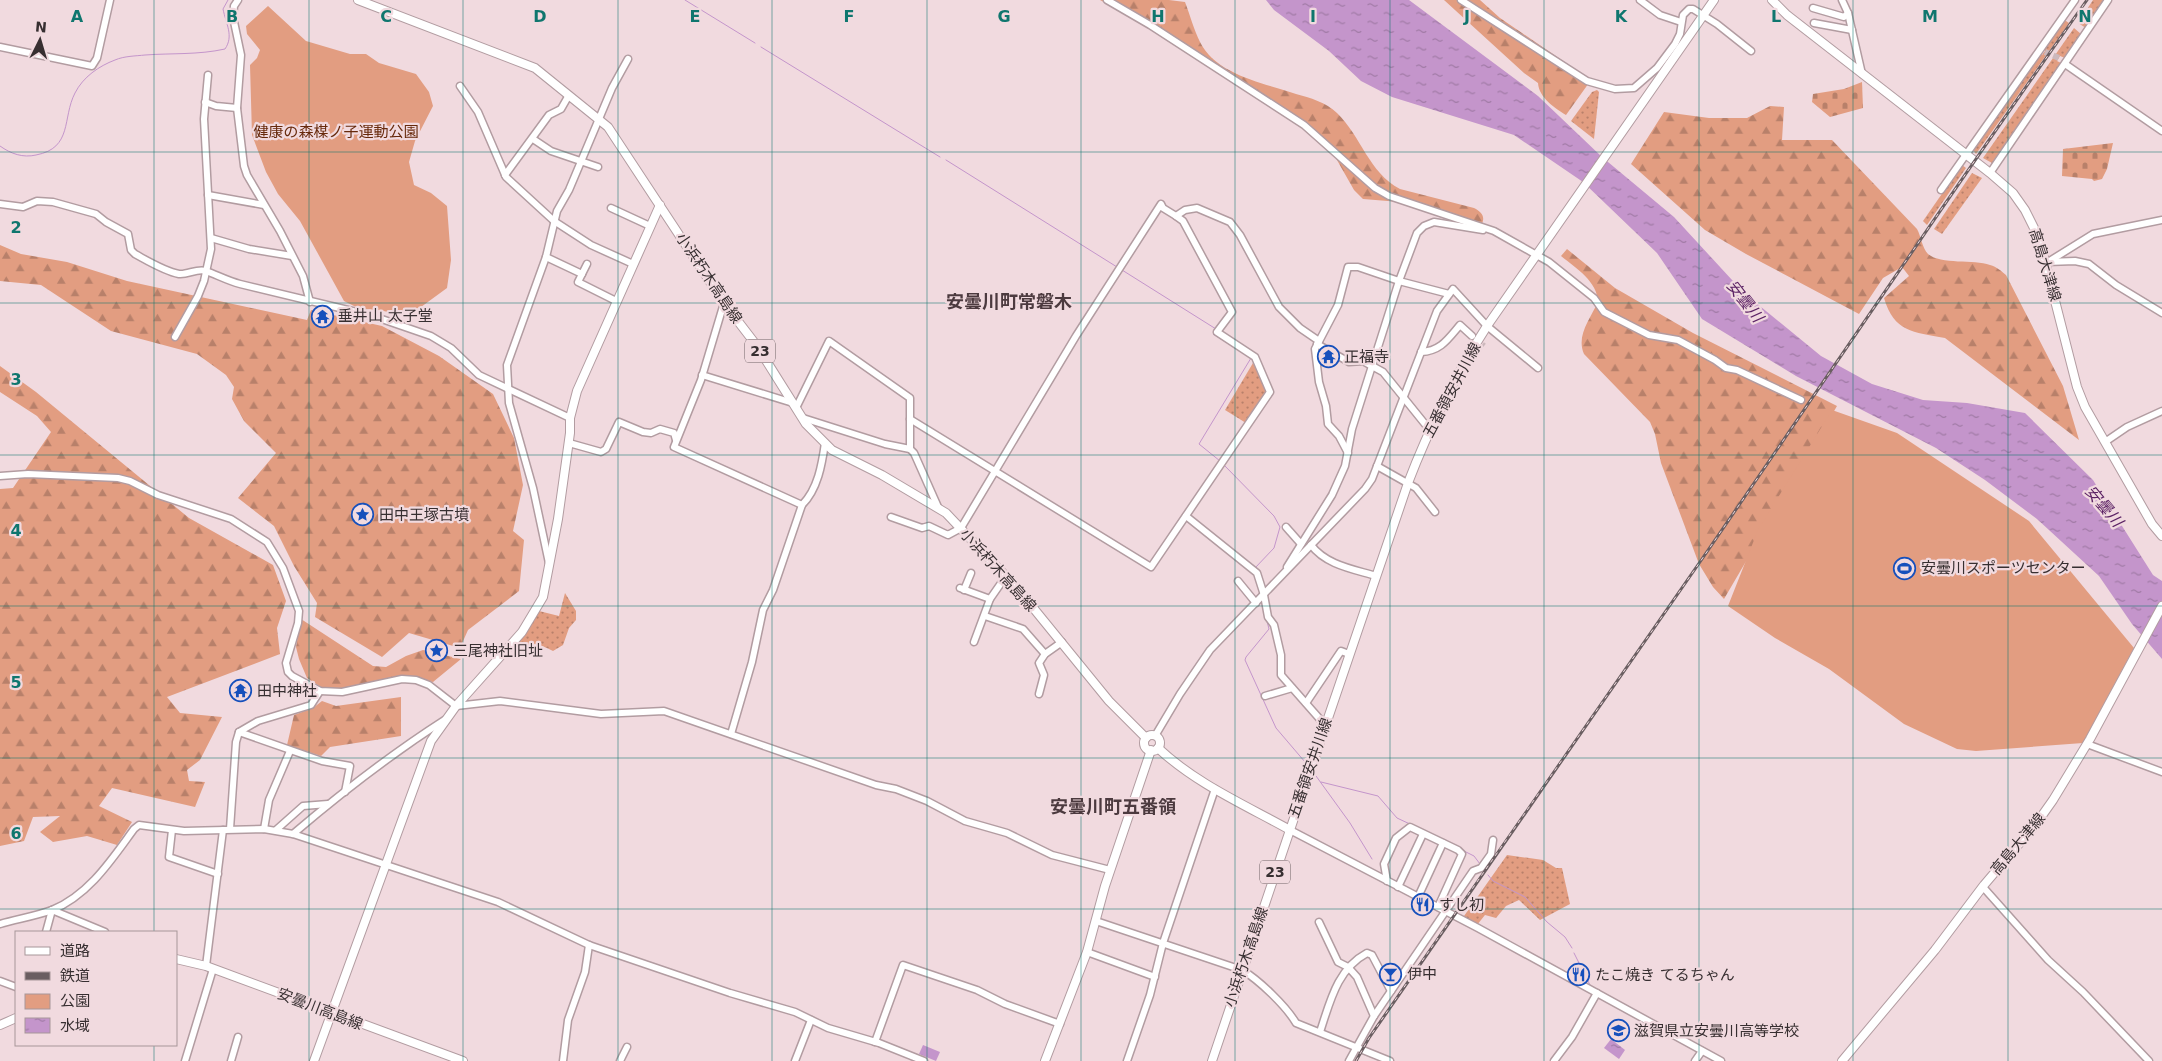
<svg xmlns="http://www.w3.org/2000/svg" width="2162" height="1061" viewBox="0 0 2162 1061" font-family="'DejaVu Sans','Noto Sans JP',sans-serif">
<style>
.grass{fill:url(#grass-dots)}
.forest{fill:url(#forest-firs)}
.cemetery{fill:url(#cemetery-stones)}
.park{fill:#e29d81}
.water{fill:url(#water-ripples)}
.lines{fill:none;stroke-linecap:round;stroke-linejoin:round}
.stream{stroke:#c495cb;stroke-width:1}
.minor-tunnel{stroke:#ccb8bc;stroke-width:6;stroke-dasharray:6 3;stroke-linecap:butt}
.minor-casing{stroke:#b29ca1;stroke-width:9}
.major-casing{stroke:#b29ca1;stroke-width:10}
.minor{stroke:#fff;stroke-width:6}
.major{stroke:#fff;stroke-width:8}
.rail-casing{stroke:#6a5e61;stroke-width:3}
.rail{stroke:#f1dadf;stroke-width:1;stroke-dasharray:4;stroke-linecap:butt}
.grid{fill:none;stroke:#0f766e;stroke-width:1;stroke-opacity:0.55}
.labels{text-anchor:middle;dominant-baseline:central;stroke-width:4.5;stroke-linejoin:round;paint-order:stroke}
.shield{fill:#f1dadf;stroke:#6f6265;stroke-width:1}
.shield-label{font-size:14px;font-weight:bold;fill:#372f31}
.park-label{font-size:15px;fill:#67290b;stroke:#f1dadf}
.street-label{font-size:15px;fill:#372f31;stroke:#f1dadf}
.poi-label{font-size:15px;fill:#372f31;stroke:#f1dadf;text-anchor:start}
.water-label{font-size:16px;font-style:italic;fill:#5c2365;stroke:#f1dadf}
.quarter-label{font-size:18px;font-weight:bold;fill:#4c3a3f;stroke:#f1dadf}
.grid-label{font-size:16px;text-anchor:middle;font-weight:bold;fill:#0f766e;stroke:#f1dadf;stroke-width:4.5;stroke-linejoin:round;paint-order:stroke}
</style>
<defs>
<pattern id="grass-dots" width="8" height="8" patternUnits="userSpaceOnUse" patternTransform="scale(1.25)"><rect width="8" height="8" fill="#e29d81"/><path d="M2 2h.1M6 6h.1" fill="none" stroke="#b8806a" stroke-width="1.8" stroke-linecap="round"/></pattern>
<pattern id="forest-firs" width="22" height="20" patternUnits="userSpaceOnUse" patternTransform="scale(1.25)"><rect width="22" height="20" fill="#e29d81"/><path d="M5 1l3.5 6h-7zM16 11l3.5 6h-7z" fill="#b8806a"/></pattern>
<pattern id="cemetery-stones" width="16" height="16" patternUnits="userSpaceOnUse" patternTransform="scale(1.25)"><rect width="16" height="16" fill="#e29d81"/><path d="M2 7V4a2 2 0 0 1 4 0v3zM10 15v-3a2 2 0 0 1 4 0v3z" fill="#b8806a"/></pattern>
<pattern id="water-ripples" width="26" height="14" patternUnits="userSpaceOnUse" patternTransform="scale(1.25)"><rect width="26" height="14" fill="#c495cb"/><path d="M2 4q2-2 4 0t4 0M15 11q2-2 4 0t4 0" fill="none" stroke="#a07aa5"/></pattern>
</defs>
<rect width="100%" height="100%" fill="#f1dadf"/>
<!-- grass -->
<g class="grass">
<polygon points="2093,0 2104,0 2086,28 2078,23"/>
<polygon points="2063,19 2069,23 1976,154 1973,150 2039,53 2042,55 2045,51 2044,48"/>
<polygon points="2074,28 2081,34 2065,58 2060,56 2057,61 2061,63 1992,163 1983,158"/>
<polygon points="1597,90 1599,92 1594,139 1571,121 1592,92"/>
<polygon points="1962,165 1966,168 1927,225 1923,221"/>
<polygon points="1972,173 1982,178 1942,234 1934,229"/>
<polygon points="1253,363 1267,391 1246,423 1225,410"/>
<path d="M565,593L576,611V620L569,628L563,645L553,651C544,647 535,641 525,646L518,641L539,611L559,616Z"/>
<polygon points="1507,855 1543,860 1556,868 1562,868 1570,904 1540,920 1519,900 1506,906 1496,918 1485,915 1477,925 1464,916"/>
</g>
<!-- forest -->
<g class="forest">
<path d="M1100,0H1169L1185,2C1190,15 1194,30 1200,42C1216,75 1264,83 1296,94C1310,98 1326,102 1337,113C1361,136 1369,173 1400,189L1474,208C1482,212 1486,217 1481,226L1400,202L1363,199L1354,190L1329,146L1319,137L1175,41Z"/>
<path d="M1444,0H1480L1500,18L1591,80L1566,115C1555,108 1539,98 1538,83L1524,73Z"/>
<path d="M1770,106L1784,107L1782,140H1832L1917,229C1921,236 1922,248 1928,254C1941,265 1974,259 1990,265C1997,267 2001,271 2006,275L2063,386L2079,440L1945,338C1913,332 1894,332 1884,298L1909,276L1902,267L1883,278L1859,314L1746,254L1705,230L1631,164L1664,112L1709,118H1747Z"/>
<polygon points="0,245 21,254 67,262 127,281 307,320 311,310 382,326 439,356 493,394 514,438 523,485 513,531 524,540 519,591 468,630 460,648 409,633 382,657 315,617 317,603 294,566 274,526 238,498 276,453 244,421 232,399 234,387 226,375 197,354 111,331 41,285 0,281"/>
<path d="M1567,249L1615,288L1693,333L1837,406L1724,599L1713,587L1699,564L1661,463L1655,434L1650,422L1584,354C1576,336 1590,319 1598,302C1597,281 1577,269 1561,256Z"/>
<polygon points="0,366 36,392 189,518 273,565 286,601 277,628 280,654 167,697 180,713 222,717 200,760 187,770 189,781 205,782 195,807 112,788 99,806 132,822 117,845 87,836 53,842 40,832 60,816 33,817 24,841 0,846 0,489 13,488 51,432 37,416 0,392"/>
<polygon points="301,619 373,666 386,667 406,656 423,650 461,659 433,682 407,676 379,681 348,692 327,691 307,678 299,659 296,647"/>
<polygon points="401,697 401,736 330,747 321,756 287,745 294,715 313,708 322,701 336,706"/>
</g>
<!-- cemetery -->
<g class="cemetery">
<polygon points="1862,82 1863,108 1830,117 1812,102 1813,94 1844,89"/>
<polygon points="2113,143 2107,169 2102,179 2094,181 2092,179 2062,176 2063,149"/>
</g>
<!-- park -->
<g class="park">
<polygon points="268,6 306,41 350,54 366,54 379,63 416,74 429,92 433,106 415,141 409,162 414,185 431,193 447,206 451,260 447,288 421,307 398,315 384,311 358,308 344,301 300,221 278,194 266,172 252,135 250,65 257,58 260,50 247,34 246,26"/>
<polygon points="1832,410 1897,433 2029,521 2134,648 2083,743 1976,751 1957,749 1904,724 1829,669 1775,638 1728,606 1758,530"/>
</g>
<!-- water -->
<g class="water">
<polygon points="1266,0 1409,0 1538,96 1602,157 1674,217 1744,293 1821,356 1872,384 1923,400 1967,403 2025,413 2093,480 2153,575 2162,581 2162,659 2132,624 2099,576 2037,519 1985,480 1936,448 1796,376 1702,319 1657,253 1583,182 1514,135 1392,97 1361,81 1329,51 1274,10"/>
<polygon points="1611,1039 1625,1050 1619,1059 1604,1048"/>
<polygon points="923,1045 940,1052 936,1061 919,1054"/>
</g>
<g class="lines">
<!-- stream -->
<g class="stream">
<polyline points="685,0 755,43"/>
<polyline points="761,47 940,157"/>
<path d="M0,146C11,154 23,158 36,155C73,148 62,118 75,93C83,77 99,66 115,60C124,56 136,56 145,55C172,53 198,55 225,49C234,36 226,24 223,9L228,0"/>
<polyline points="946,160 1117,267"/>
<polyline points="1122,270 1216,329"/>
<polyline points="1214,333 1213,334 1251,358 1199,444 1220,461"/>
<polyline points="1223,464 1274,516 1280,527 1274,548 1255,568"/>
<polyline points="1267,621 1269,629 1246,657 1245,660 1276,728 1305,762"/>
<polyline points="1316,776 1350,823 1372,859"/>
<polyline points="1321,782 1378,796 1397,818 1412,825"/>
<polyline points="1462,850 1474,856 1480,864"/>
<polyline points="1488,875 1493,881 1525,897 1547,922 1565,937 1572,948"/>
<polyline points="1574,953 1590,985"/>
<polyline points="1591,1011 1594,1005"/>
<polyline points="1562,1055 1572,1042"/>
</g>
<!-- minor-tunnel -->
<g class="minor-tunnel">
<polyline points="2045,52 2059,58"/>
<polyline points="1475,339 1484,346"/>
</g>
<defs>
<g id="minor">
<polyline points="238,0 234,6 233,17 241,55 237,108 244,166 247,175 280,231 303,276 310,302"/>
<polyline points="1107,0 1150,25 1304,125 1375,188 1389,196 1494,231 1549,262 1594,298 1604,312 1649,335 1678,340 1715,360 1726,368 1737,370 1801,400"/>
<polyline points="1461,0 1587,81 1615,89 1634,88 1657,68 1675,44 1680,34 1683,15 1689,9 1693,9 1717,24 1751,51"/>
<polyline points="1640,0 1660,15 1681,22"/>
<polyline points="1842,0 1848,13 1862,74"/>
<polyline points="1813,8 1844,17 1848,13"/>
<polyline points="1814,23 1852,30"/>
<polyline points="0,47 92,66 97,58 110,0"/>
<polyline points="2065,64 2162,131"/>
<polyline points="460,86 478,112 506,177 554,221 591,245 633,264"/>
<polyline points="205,102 216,106 237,108"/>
<polyline points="533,139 551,151 598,167"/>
<polyline points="1990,173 2108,0"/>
<polyline points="505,175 549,115 561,109 569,95"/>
<polyline points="1941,190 2075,0"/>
<polyline points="208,195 264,205"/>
<path d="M0,204L23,207L37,201L53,202L96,214L106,222L128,234L131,250L135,254C148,261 164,271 179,274C188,275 197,268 206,271C217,275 228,281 240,284L373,316L431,336L451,348L479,375L570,418"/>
<polyline points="611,208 650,226"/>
<polyline points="211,238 249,249 292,256"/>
<polyline points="546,257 582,274"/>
<polyline points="2047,262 2075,261 2089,264 2116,285 2162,313"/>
<polyline points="2048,262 2093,234 2162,220"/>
<polyline points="587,264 578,282 616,301"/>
<polyline points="724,303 701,380 674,447 802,505"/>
<polyline points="175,337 198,296 204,281 211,249 204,119 208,75"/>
<polyline points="1317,344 1349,362 1363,361 1383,372 1429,429"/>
<path d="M1421,352C1441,351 1448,339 1460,325L1472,336"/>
<polyline points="702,375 793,403"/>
<polyline points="796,408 829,341 910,398 910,449 914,453 938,507"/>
<polyline points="803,418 885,444 910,449"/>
<polyline points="910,419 1151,567 1270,392 1255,357 1217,332 1232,312 1183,221 1176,216"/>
<polyline points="2105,442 2127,427 2162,411"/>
<polyline points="569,443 601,452 606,449 619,422 643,432 651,433 660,429 674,433 676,440"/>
<polyline points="1348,453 1339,436 1328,424 1326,406 1319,382 1315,349 1338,305 1348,267 1358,267 1399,281 1449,294"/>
<polyline points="1377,466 1416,488 1435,512"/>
<polyline points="0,476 28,474 118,478 130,481 158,495 231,519 267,542 283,568 299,611 298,623 286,663 288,672 292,676 320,691 342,692 402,679 416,680 429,685 456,706 500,701 601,714 664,711 876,785 896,789 927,801 965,821 1007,833 1052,855 1110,870"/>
<polyline points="1186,516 1257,573 1264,595 1268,617 1274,625 1281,655 1281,675 1325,725"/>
<polyline points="891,517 922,528 929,526 948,535 961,528 1076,336 1161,204 1163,208 1176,216 1185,210 1197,208 1230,222 1240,235 1279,307 1300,328 1319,341"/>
<polyline points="1286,527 1301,544"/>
<path d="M1311,545C1326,565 1353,569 1376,576"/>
<polyline points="549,563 533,488 509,403 507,365 546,257 557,211 569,190 612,88 628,59"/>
<polyline points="1287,567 1332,495 1345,466 1352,429 1399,281 1417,233 1424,226 1434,222 1483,230"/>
<polyline points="1238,581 1256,603"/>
<polyline points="960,588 990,599"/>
<polyline points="964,590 971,573"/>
<polyline points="985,616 1023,629 1045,654"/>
<polyline points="974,642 990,599 1006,576"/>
<polyline points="1039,694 1044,675 1039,663 1045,654 1062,642"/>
<polyline points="1265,696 1292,688"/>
<polyline points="1306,703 1341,651 1349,654"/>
<polyline points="239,732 322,761 350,766 345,792"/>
<path d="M731,734L752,662L763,610L773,590L802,505C818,489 822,464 825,443"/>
<polyline points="1155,736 1180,694 1210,650 1365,489 1372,479 1437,311 1453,289 1487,326 1538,368"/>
<polyline points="2087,744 2162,772"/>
<polyline points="230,829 236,742 239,732 258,721 311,705 320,691"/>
<polyline points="264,829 269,800 290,751"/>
<polyline points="172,830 169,857 218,874"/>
<polyline points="276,830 303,806 328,804"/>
<polyline points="1290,830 1478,928 1721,1061"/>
<path d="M293,834C341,793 393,753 446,719"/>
<polyline points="1387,881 1384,864 1396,838 1410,827 1458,850 1462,854 1438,907"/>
<polyline points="1398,887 1423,834"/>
<polyline points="1983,887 2048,960 2083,992 2149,1061"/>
<polyline points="1418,897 1443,843"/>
<polyline points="52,910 105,932"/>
<path d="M1096,921L1242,970C1259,980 1286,1006 1296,1023L1390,1061"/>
<polyline points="1319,922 1338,962 1348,967 1357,977 1374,1016"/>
<path d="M0,924C17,919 36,916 52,910C89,895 112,859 134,829L139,825L184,831L264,829L293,834L498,902L589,945L730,993L795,1012L828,1028L879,1043L924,1061"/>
<polyline points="46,932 52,910"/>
<polyline points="1087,952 1155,977"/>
<polyline points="206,966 223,830"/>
<polyline points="0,981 16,987"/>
<path d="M1320,1032C1330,1002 1337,969 1367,953L1372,955L1391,991"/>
<polyline points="875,1042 903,965 977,990 1005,1004 1060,1024"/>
<polyline points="185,1061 213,969"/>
<polyline points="231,1061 238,1037"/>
<polyline points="563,1061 568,1020 585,972 589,945"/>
<polyline points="620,1061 627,1047"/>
<polyline points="795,1061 811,1020"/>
<polyline points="1127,1061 1150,995 1163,943 1215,789"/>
<polyline points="1349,1061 1374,1016 1473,871 1481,868 1491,854 1493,840"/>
<polyline points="1554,1061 1572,1037 1597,993"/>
<polyline points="1695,1061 1702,1051"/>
</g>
<g id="major">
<polyline points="358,0 535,68 608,127 724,303 757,346 806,424 832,450 882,475 946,513 1017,588 1109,701 1146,738"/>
<polyline points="1772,0 1787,15 1990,173 2013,193 2025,210 2039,238 2077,387 2085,407 2152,524 2162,536"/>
<circle cx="1152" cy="743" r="8"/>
<path d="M1158,748C1195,783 1245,805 1290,830L1212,1061"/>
<path d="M1290,830L1408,483C1429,428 1455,376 1487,326L1714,0"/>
<polyline points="176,959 206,966 463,1061"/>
<polyline points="0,1025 16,1018"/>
<polyline points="314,1061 431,741 456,706 522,632 543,597 558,519 570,433 570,418 577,391 660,205"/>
<polyline points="1045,1061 1087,952 1105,886 1151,750"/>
<polyline points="1842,1061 1935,950 1984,885 2036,824 2053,800 2090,739 2162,606"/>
</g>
</defs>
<!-- minor casing -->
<use href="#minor" class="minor-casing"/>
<!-- major casing -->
<use href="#major" class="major-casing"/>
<!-- minor -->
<use href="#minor" class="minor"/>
<!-- major -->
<use href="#major" class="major"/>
<defs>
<path id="rail" d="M1356,1061L1369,1038C1479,878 1591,719 1702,559C1830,373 1956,185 2087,0"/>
</defs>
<!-- rail casing -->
<use href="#rail" class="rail-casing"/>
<!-- rail -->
<use href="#rail" class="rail"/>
</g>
<!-- grid -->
<path class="grid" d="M154,0V932M309,0V1061M463,0V1061M618,0V1061M772,0V1061M927,0V1061M1081,0V1061M1235,0V1061M1390,0V1061M1544,0V1061M1699,0V1061M1853,0V1061M2008,0V1061M0,152H2162M0,303H2162M0,455H2162M0,606H2162M0,758H2162M0,909H2162M154,1045V1061"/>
<!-- icons -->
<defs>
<symbol id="temple-ring" viewBox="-11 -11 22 22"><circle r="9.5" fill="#f1dadf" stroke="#1650bc" stroke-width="1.5"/><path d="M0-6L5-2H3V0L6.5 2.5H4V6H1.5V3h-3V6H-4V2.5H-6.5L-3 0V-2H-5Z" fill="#1650bc"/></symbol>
<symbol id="sight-ring" viewBox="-11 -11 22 22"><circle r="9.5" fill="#f1dadf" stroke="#1650bc" stroke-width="1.5"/><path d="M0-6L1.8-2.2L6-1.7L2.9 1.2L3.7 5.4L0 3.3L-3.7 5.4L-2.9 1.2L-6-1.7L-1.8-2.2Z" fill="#1650bc"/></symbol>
<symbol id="stadium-ring" viewBox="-11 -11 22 22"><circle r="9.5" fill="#f1dadf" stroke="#1650bc" stroke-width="1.5"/><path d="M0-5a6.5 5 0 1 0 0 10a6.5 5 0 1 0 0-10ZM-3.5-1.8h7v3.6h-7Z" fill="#1650bc"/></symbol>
<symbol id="restaurant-ring" viewBox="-11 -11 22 22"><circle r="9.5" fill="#f1dadf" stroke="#1650bc" stroke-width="1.5"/><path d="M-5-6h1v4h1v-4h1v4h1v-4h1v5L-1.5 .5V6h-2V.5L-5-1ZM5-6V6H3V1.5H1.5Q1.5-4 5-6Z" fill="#1650bc"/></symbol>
<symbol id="bar-ring" viewBox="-11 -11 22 22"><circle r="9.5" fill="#f1dadf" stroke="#1650bc" stroke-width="1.5"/><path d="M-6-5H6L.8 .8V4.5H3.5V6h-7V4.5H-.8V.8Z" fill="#1650bc"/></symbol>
<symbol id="school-ring" viewBox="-11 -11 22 22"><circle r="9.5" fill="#f1dadf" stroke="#1650bc" stroke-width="1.5"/><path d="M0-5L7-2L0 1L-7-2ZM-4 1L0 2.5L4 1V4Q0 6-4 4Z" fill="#1650bc"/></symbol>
</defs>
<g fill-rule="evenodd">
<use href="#temple-ring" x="310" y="304" width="25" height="25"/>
<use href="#temple-ring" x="1316" y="344" width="25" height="25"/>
<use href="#sight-ring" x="350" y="502" width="25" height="25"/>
<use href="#stadium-ring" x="1892" y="556" width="25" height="25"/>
<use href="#sight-ring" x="424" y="638" width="25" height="25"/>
<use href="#temple-ring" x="228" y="678" width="25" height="25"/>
<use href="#restaurant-ring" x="1410" y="892" width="25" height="25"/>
<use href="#bar-ring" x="1378" y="962" width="25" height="25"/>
<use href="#restaurant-ring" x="1566" y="962" width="25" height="25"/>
<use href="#school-ring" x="1606" y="1018" width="25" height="25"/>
</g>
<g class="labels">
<!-- shield labels -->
<g class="shield">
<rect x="745" y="339.5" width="30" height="23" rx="4"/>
<rect x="1260" y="860.5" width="30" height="23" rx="4"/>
</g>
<g class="shield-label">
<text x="760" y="351">23</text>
<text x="1275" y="872">23</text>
</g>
<!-- park labels -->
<g class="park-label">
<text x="336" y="132">健康の森楳ノ子運動公園</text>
</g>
<!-- street labels -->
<g class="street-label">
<text transform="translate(2045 265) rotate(73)">高島大津線</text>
<text transform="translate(709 278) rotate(56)">小浜朽木高島線</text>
<text transform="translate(1452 390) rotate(-62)">五番領安井川線</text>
<text transform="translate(998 570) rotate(48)">小浜朽木高島線</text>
<text transform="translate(1310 768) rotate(-71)">五番領安井川線</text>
<text transform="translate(2018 844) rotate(-50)">高島大津線</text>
<text transform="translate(1246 957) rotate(-71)">小浜朽木高島線</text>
<text transform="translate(320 1009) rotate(21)">安曇川高島線</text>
</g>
<!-- poi labels -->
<g class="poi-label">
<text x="338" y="316">垂井山 太子堂</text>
<text x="1344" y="357">正福寺</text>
<text x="379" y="515">田中王塚古墳</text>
<text x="1921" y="568">安曇川スポーツセンター</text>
<text x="453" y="651">三尾神社旧址</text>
<text x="257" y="691">田中神社</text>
<text x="1439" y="905">すし初</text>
<text x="1407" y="974">伊中</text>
<text x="1595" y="975">たこ焼き てるちゃん</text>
<text x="1634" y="1031">滋賀県立安曇川高等学校</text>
</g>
<!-- water labels -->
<g class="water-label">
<text transform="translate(1745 301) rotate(52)">安曇川</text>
<text transform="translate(2104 506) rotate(50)">安曇川</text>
</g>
<!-- quarter labels -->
<g class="quarter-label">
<text x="1009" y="301">安曇川町常磐木</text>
<text x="1113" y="806">安曇川町五番領</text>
</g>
</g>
<g class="grid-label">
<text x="77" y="22">A</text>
<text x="232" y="22">B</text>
<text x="386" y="22">C</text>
<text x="540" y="22">D</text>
<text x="695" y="22">E</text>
<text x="849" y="22">F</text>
<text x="1004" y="22">G</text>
<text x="1158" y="22">H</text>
<text x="1313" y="22">I</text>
<text x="1467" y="22">J</text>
<text x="1621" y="22">K</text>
<text x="1776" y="22">L</text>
<text x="1930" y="22">M</text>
<text x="2085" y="22">N</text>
<text x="16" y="233">2</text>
<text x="16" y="385">3</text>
<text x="16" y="536">4</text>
<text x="16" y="688">5</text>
<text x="16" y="839">6</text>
</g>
<!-- legend -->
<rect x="15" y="931" width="162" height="115" fill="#f1dadf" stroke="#a79699"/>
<rect x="25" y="947" width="25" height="8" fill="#ffffff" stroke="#a79699"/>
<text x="60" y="956" font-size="15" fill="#372f31">道路</text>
<rect x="25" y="972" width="25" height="8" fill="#6a5e61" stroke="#a79699"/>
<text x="60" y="981" font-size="15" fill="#372f31">鉄道</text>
<rect x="25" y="994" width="25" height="15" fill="#e29d81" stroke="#a79699"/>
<text x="60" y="1006" font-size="15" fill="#372f31">公園</text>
<rect x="25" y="1018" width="25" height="15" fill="url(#water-ripples)" stroke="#a79699"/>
<text x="60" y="1031" font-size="15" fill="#372f31">水域</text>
<!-- north arrow -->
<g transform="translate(40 40) rotate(5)" stroke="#f1dadf" stroke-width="4" paint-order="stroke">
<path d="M0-4L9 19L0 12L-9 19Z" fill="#372f31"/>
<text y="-8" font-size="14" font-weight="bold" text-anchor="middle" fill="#372f31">N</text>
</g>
</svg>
